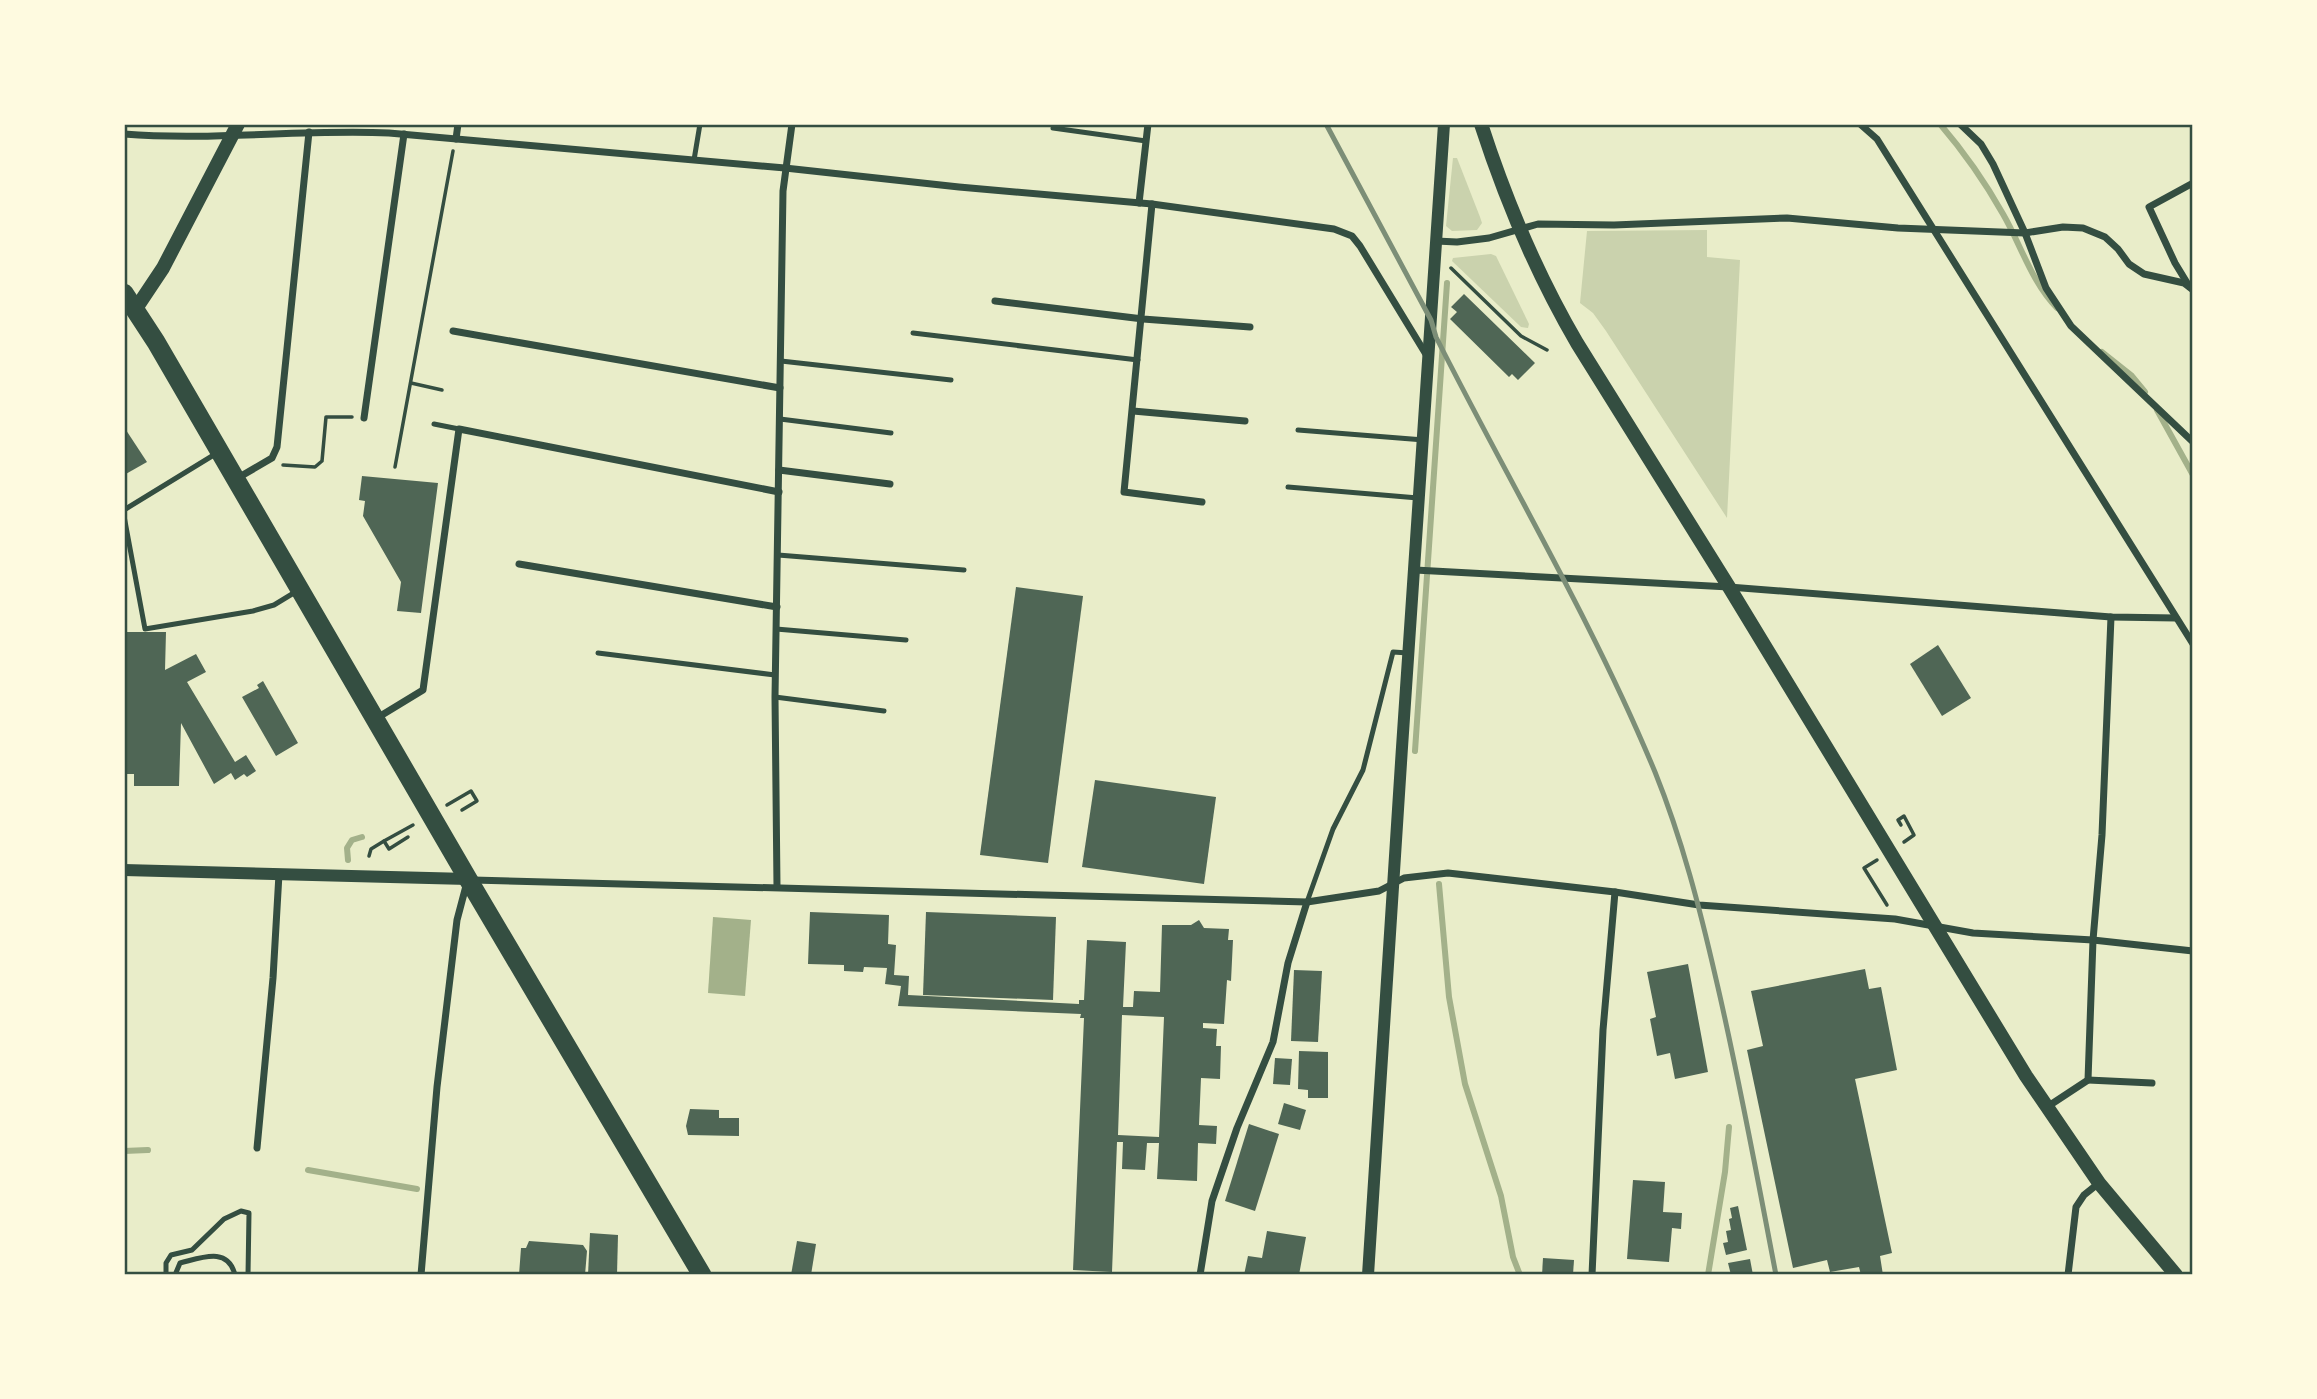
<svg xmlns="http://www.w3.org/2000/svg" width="2317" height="1399" viewBox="0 0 2317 1399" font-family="Manrope,sans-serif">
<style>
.green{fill:#cad2ad}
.water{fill:#a3b18a}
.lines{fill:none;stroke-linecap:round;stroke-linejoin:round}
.stream{stroke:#a3b18a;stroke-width:6}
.building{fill:#4f6655;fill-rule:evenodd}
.path{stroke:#344e41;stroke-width:3.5}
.service{stroke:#344e41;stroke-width:5}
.minor{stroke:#344e41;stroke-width:7}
.tertiary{stroke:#344e41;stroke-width:12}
.secondary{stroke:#344e41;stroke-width:14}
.trunk{stroke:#344e41;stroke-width:19}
.rail{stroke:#7c8e77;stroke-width:5}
.neatline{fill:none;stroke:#344e41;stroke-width:2.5}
</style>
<rect width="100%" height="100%" fill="#e9edc9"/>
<!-- green -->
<g class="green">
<polygon points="1453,158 1457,158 1480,217 1482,223 1477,230 1452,231 1446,226"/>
<polygon points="1707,230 1707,257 1740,260 1727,518 1606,331 1593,313 1580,303 1587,231"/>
<polygon points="1491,254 1496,256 1529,324 1528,328 1521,327 1452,261 1453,258"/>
</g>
<!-- water -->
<polygon class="water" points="713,917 751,920 745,996 708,993"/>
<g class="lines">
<!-- stream -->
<g class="stream">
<path d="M1940,124C1964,152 1985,182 2003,214C2021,245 2031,281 2057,308"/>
<polyline points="2102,352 2131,375 2145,392"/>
<polyline points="2157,410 2193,475"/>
<polyline points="1415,751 1447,283"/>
<polyline points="348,860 347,848 352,840 362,837"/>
<polyline points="1439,884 1449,997 1465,1084 1501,1196 1513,1257 1520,1275"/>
<polyline points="124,1151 148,1150"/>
<polyline points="308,1170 417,1189"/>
<polyline points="1708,1275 1725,1172 1729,1127"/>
</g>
</g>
<!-- building -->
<g class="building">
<polygon points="1464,294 1535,363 1518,380 1512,374 1509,377 1450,319 1457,312 1451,307"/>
<polygon points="124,427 147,462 124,475"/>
<polygon points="362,476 438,483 421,613 397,611 401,582 363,516 365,501 359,500"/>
<polygon points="1016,587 1083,596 1048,863 980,855"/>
<polygon points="124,632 166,632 165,670 196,654 206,672 187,682 235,762 246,755 256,771 247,777 244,774 235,780 231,773 214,784 181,723 179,786 134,786 134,774 124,774"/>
<polygon points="1938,645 1971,698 1942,716 1910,664"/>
<polygon points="263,681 298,743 276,756 242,697 259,688 257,685"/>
<polygon points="1095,780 1216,797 1204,884 1082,867"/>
<path d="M810,912L889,915L888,944L896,945L894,975L909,976L908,995L1079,1004V1000H1084L1087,940L1126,942L1123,1007H1133L1134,991L1160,992L1162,925H1191L1199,920L1204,928L1229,929L1228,940H1233L1231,981L1227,980L1224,1024L1203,1023V1028L1217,1029L1216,1046H1221L1220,1079L1201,1078L1199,1125L1217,1126L1216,1144L1198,1143L1197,1181L1157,1179L1159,1143H1147L1145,1170L1122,1169L1123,1142H1117L1112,1272L1073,1270L1084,1018H1080L1081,1014L898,1006L901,986L885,984L887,968L864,967L863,972L844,971V965L808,964ZM1122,1015L1164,1017L1159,1137L1118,1135Z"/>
<polygon points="926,912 1056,917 1053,1000 923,995"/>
<polygon points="1688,964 1708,1072 1675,1079 1670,1053 1657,1056 1650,1019 1656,1017 1647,972"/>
<polygon points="1865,969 1869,989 1881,987 1897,1070 1855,1079 1892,1253 1880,1256 1883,1275 1861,1275 1859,1267 1830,1272 1827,1260 1793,1268 1747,1050 1763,1046 1751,991"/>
<polygon points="1294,970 1322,971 1318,1042 1291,1041"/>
<polygon points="1299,1051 1328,1052 1328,1098 1308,1098 1308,1090 1298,1089"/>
<polygon points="1275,1058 1292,1059 1290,1085 1273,1084"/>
<polygon points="1284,1103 1306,1110 1300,1130 1278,1124"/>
<polygon points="690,1109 719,1110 719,1118 739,1118 739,1136 688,1135 686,1126"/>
<polygon points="1249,1124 1279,1134 1255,1211 1225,1201"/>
<polygon points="1633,1180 1665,1182 1663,1212 1682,1213 1681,1229 1672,1228 1669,1262 1627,1259"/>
<polygon points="1738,1206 1747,1250 1726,1255 1723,1243 1728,1242 1726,1231 1731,1230 1729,1219 1732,1218 1730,1208"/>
<polygon points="1267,1231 1306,1237 1299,1275 1244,1275 1248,1256 1262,1258"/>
<polygon points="590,1233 618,1235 617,1275 588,1275"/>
<polygon points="529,1241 583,1245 587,1251 585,1275 519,1275 521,1248 526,1248"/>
<polygon points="797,1241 816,1244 811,1275 791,1275"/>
<polygon points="1543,1258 1574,1260 1573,1275 1542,1275"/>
<polygon points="1750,1259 1753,1275 1731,1275 1728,1263"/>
</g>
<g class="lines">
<!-- path -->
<g class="path">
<polyline points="1451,268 1521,336 1547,350"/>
<polyline points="411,383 442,390"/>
<polyline points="283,465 315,467 322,461 326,417 352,417"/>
<polyline points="395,467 453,151"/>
<polyline points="447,805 471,791 477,801 462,810"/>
<polyline points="1901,825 1898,820 1904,816 1914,835 1904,842"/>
<polyline points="408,837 389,849 384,841 413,825"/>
<polyline points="369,856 371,849 384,841"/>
<polyline points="1877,860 1864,868 1887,905"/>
</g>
<!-- service -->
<g class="service">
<polyline points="1053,128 1146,141"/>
<polyline points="694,160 700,124"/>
<polyline points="913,333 1138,360"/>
<polyline points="781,361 951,380"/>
<polyline points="780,419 891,433"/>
<polyline points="434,424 459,429"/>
<polyline points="1298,430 1424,440"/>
<polyline points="1288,487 1418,498"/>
<polyline points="124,510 217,453"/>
<polyline points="124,516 145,629 253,611 274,605 297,591"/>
<polyline points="778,555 964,570"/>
<polyline points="776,629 906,640"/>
<polyline points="598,653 775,675"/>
<polyline points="775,697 884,711"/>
<polyline points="1307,902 1333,829 1363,770 1393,652 1408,653"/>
<polyline points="166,1275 166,1263 171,1255 192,1250 224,1219 241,1211 249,1213 248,1275"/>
<path d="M175,1275L180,1263C201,1258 228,1246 235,1275"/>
</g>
<!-- minor -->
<g class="minor">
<polyline points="1860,124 1877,139 2193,644"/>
<polyline points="1960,124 1981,144 1993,164 2025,233 2046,288 2071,326 2193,442"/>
<path d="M124,134C212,141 301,129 389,133L785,168L959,187L1152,204L1334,229L1352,236L1360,246L1427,356"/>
<polyline points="456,139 458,124"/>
<polyline points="1139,203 1148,124"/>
<polyline points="1152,204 1124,492 1202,502"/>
<polyline points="1436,241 1457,242 1489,238 1538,224 1614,225 1787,218 1898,228 2025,233 2063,227 2083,228 2105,237 2118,249 2129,264 2144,274 2184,283 2193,290"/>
<polyline points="2189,286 2175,263 2149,207 2193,183"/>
<polyline points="995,301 1143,319 1250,327"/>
<polyline points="453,331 780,388"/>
<polyline points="1133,411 1245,421"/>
<polyline points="364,418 404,134"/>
<polyline points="779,470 890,484"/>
<polyline points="236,479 272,458 277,447 309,132"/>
<polyline points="519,564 777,607"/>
<polyline points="1415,570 1729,587 2111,617 2176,618"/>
<polyline points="377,718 423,690 459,429 779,492"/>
<polyline points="473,880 1307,902 1379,891 1404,878 1448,873 1615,892 1699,905 1895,919 1973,933 2093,940 2193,951"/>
<polyline points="777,887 775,697 783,191 792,124"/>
<polyline points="2088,1080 2152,1083"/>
<polyline points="2047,1107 2088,1080 2093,940 2102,835 2111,617"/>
<polyline points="257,1148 273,978 279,874"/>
<polyline points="421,1275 437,1087 457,920 466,886"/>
<polyline points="1200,1275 1212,1201 1237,1128 1273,1042 1288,963 1307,902"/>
<polyline points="1592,1275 1603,1030 1615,892"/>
<polyline points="2068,1275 2076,1207 2084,1195 2099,1183"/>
</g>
<!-- tertiary -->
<g class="tertiary">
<polyline points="124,870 468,879"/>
<path d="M1368,1275C1391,891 1419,508 1444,124"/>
</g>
<!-- secondary -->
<g class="secondary">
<path d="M1481,124C1506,201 1536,273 1577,343L1729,587L2026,1076L2099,1183L2176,1275"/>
<polyline points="135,310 163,268 238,124"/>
</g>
<!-- trunk -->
<polyline class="trunk" points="124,293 156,342 468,879 702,1275"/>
<!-- rail -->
<path class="rail" d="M1326,124L1431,320L1436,337C1509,482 1593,622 1655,772C1682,839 1700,909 1716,979C1739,1077 1757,1176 1776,1275"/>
</g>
<!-- border -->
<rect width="2317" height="1399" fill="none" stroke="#fefae0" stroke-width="252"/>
<rect x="126" y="126" width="2065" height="1147" class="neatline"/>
</svg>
